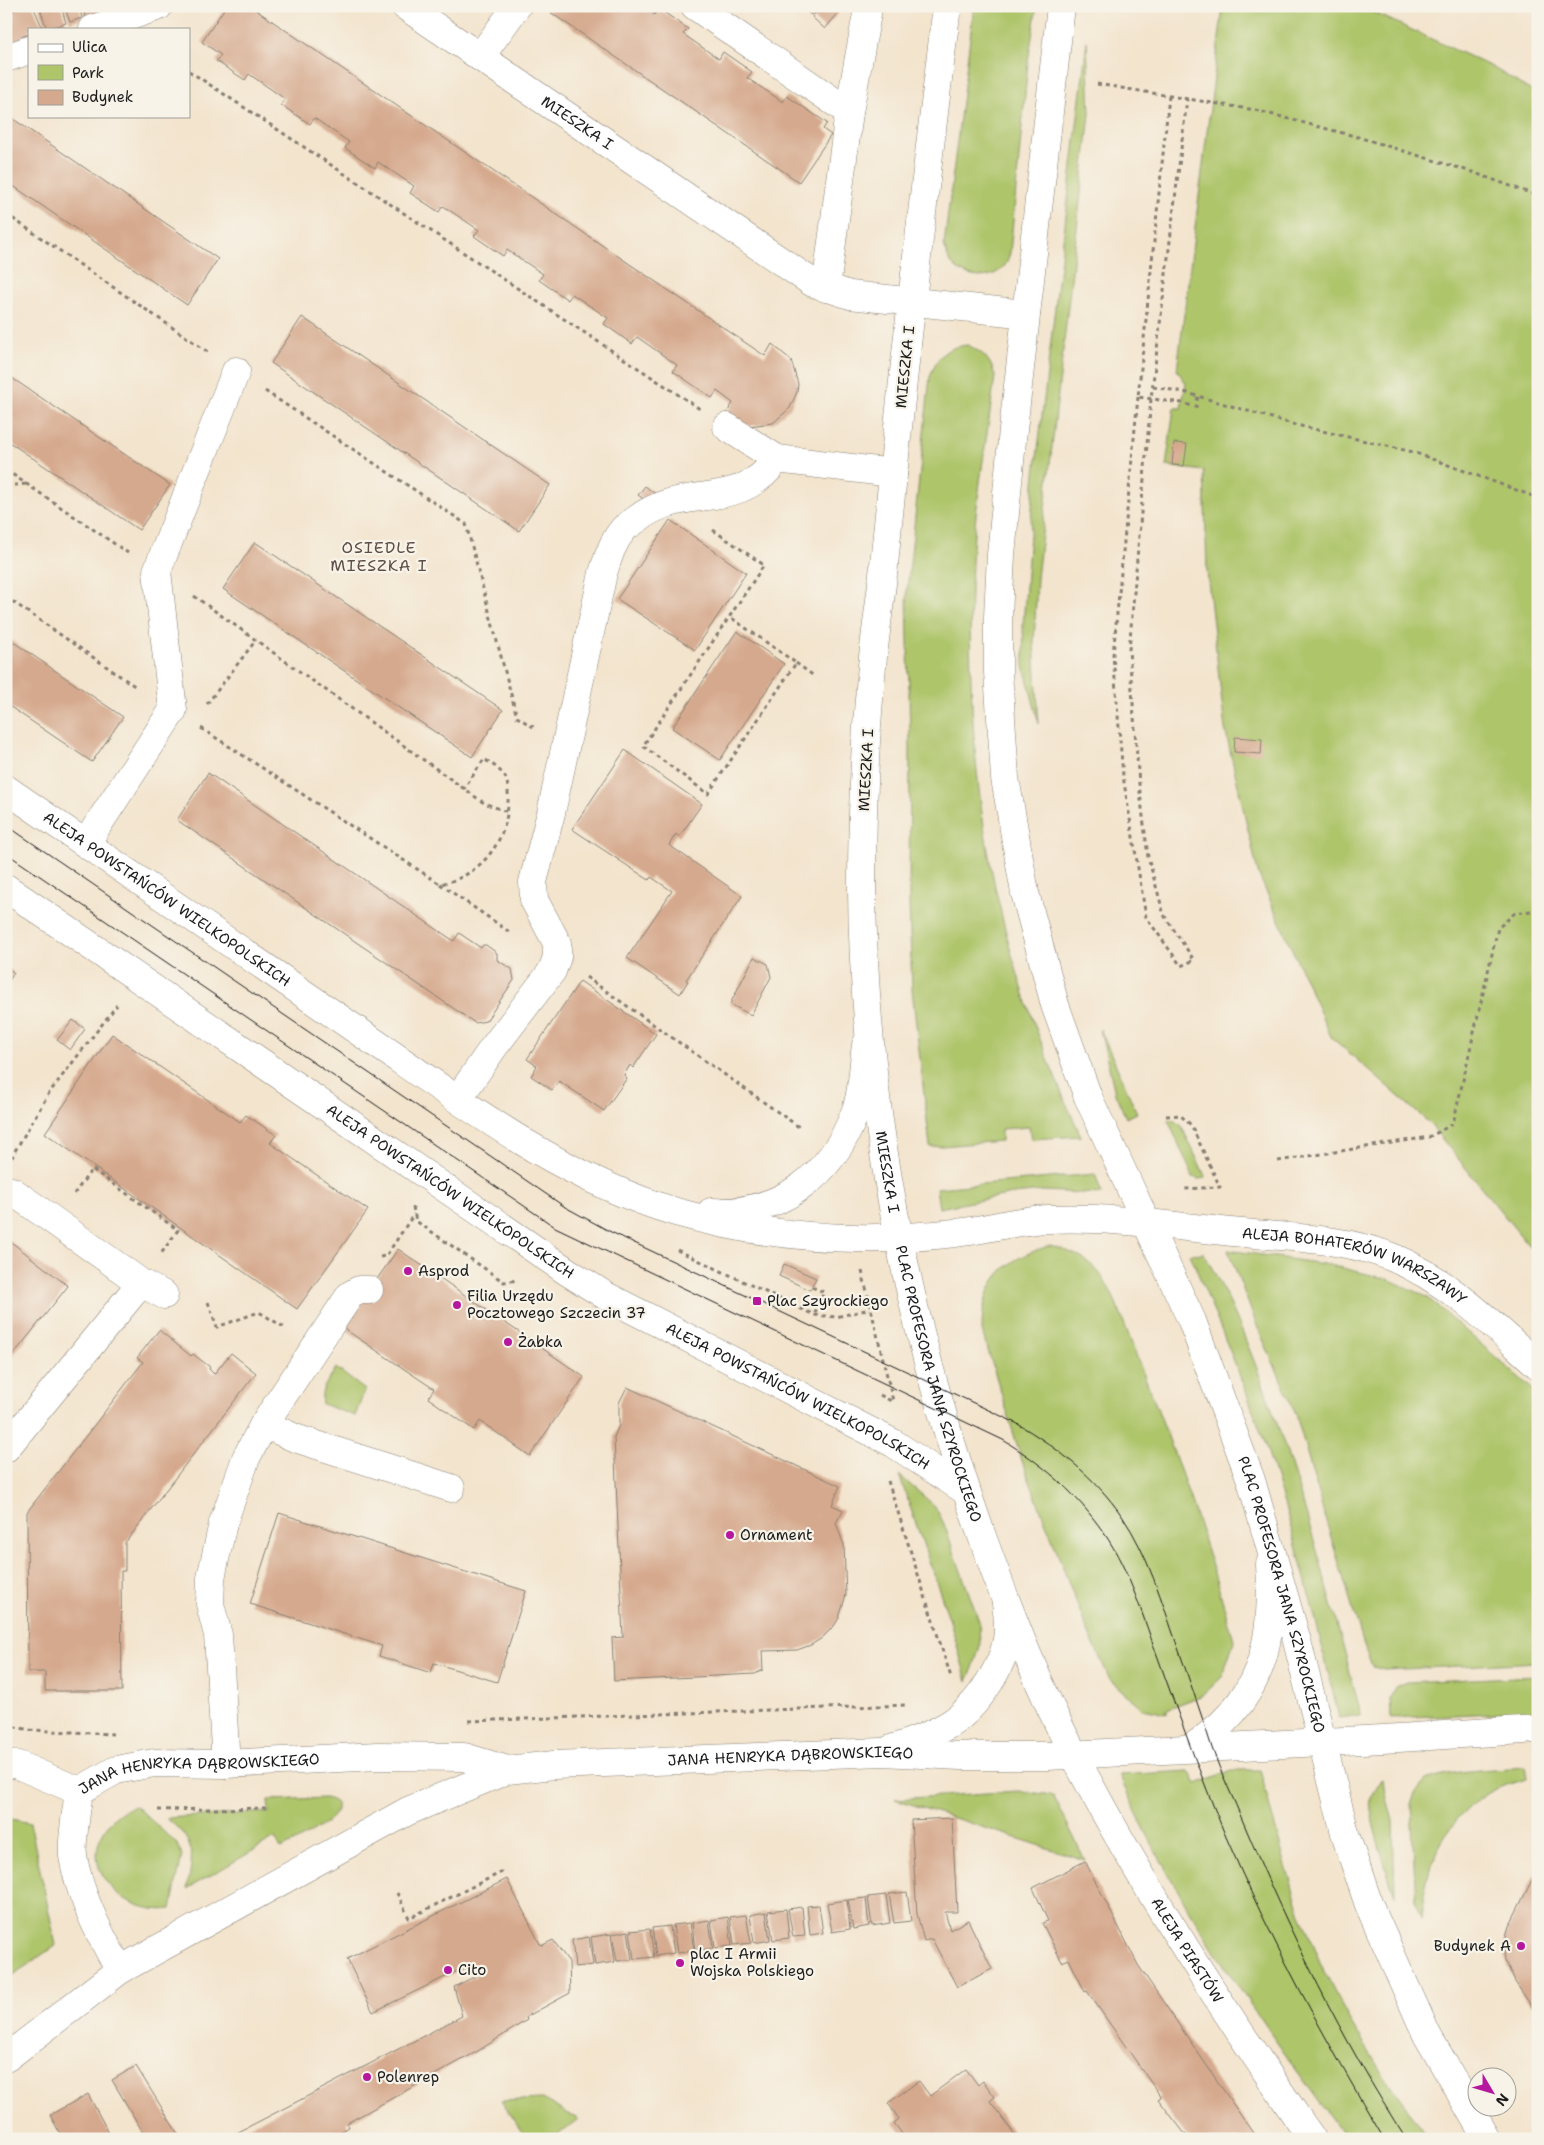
<svg xmlns="http://www.w3.org/2000/svg" width="1544" height="2145" viewBox="0 0 1544 2145" font-family="'Shantell Sans',sans-serif">
<style>
.green{fill:#aec56a;stroke:#657043}
.building{fill:#d5a98d}
.lines{fill:none;stroke-linecap:round;stroke-linejoin:round}
.minor-casing{stroke:#888074;stroke-width:29}
.major-casing{stroke:#888074;stroke-width:29}
.path{stroke:#888074;stroke-width:3;stroke-dasharray:4 4;stroke-linecap:butt}
.minor{stroke:#fff;stroke-width:28}
.major{stroke:#fff;stroke-width:28}
.tram{stroke:#1c1c1c;stroke-width:1}
.poi-dot{fill:#b5179e;stroke:#f7f3e8;stroke-width:2}
.labels{text-anchor:middle;dominant-baseline:central;stroke-width:4.5;stroke-linejoin:round;paint-order:stroke}
.street-label{font-size:15px;fill:#1c1c1c;stroke:#f7f3e8}
.poi-label{font-size:15px;fill:#1c1c1c;stroke:#f7f3e8;text-anchor:start}
.neighbourhood-label{font-size:16px;letter-spacing:1px;fill:#5d4d44;stroke:#f7f3e8}
</style>
<rect width="100%" height="100%" fill="#f7f3e8"/>
<filter id="ink" filterUnits="userSpaceOnUse"><feTurbulence type="fractalNoise" baseFrequency=".02" numOctaves="2"/><feDisplacementMap in="SourceGraphic" scale="10" xChannelSelector="R" yChannelSelector="G"/><feConvolveMatrix kernelMatrix="1 2 1 2 8 2 1 2 1" color-interpolation-filters="sRGB"/></filter>
<filter id="wash" filterUnits="userSpaceOnUse"><feTurbulence type="fractalNoise" baseFrequency=".0096" numOctaves="4" result="noise"/><feDisplacementMap in="SourceGraphic" scale="20" xChannelSelector="R" yChannelSelector="G"/><feGaussianBlur stdDeviation="1.12" result="paint"/><feColorMatrix in="noise" values="0 0 0 0 0 0 0 0 0 0 0 0 0 0 0 0 0 1.4 0 .05"/><feComposite in="paint" operator="in"/></filter>
<g filter="url(#wash)">
<rect width="100%" height="100%" fill="#f3e4cd"/>
<!-- green -->
<g class="green">
<path d="M974,6H1037L1028,62L1010,253C1009,256 1008,261 1006,264C992,284 960,279 949,260C947,256 946,250 944,245Z"/>
<polygon points="1223,6 1360,6 1492,67 1538,95 1538,1257 1429,1123 1331,1037 1258,873 1225,729 1207,572 1204,471 1166,466 1174,408 1181,408 1186,383 1177,370"/>
<polygon points="1087,41 1090,114 1037,578 1034,643 1039,724 1024,666 1023,625 1034,482"/>
<path d="M968,345C984,354 990,358 995,376C986,446 972,518 971,589C968,695 975,805 1000,908C1018,987 1047,1063 1081,1136L1031,1139L1029,1127L1001,1129V1141L930,1147L912,989L909,905L910,741L907,591L930,377C937,356 945,347 968,345Z"/>
<polygon points="1100,1029 1137,1113 1126,1118 1115,1093"/>
<polygon points="1171,1119 1181,1125 1206,1178 1198,1179 1193,1177 1168,1120"/>
<polygon points="1095,1174 1102,1194 1043,1191 1013,1194 939,1208 936,1188"/>
<path d="M1049,1246C1071,1250 1093,1261 1105,1281C1120,1307 1129,1338 1140,1365C1175,1450 1204,1536 1229,1623L1234,1641L1222,1677L1203,1695L1167,1709V1714L1143,1709L1110,1680L1085,1625L1022,1461L982,1331C982,1281 1002,1260 1049,1246Z"/>
<polygon points="1228,1250 1330,1265 1388,1279 1427,1297 1538,1394 1538,1662 1384,1670 1373,1667 1366,1652 1323,1511 1296,1414 1257,1326"/>
<path d="M1204,1253C1215,1274 1227,1295 1236,1317C1291,1445 1326,1580 1361,1715L1339,1718C1320,1637 1301,1557 1276,1478C1253,1402 1220,1328 1190,1254Z"/>
<path d="M336,1368L365,1390L355,1416L322,1404C319,1390 329,1380 336,1368Z"/>
<polygon points="899,1475 935,1506 944,1524 979,1621 980,1646 973,1668 967,1681 950,1621"/>
<polygon points="1538,1676 1538,1711 1391,1718 1390,1698 1395,1687 1406,1682"/>
<path d="M1525,1767L1527,1779C1514,1783 1499,1786 1487,1794C1440,1825 1426,1865 1421,1918L1416,1903L1411,1805C1414,1795 1418,1785 1428,1780C1446,1770 1502,1769 1525,1767Z"/>
<path d="M1232,1770H1260C1279,1840 1295,1910 1326,1975C1353,2033 1392,2087 1429,2139H1346C1277,2043 1205,1946 1150,1840C1139,1819 1129,1797 1119,1775L1189,1771L1196,1784Z"/>
<path d="M1382,1778L1393,1821L1395,1896C1389,1877 1367,1815 1371,1798C1373,1791 1378,1784 1382,1778Z"/>
<polygon points="1018,1791 1053,1795 1085,1860 895,1799"/>
<path d="M326,1798C365,1809 291,1844 281,1849L275,1838L187,1889C194,1854 196,1841 166,1818L269,1812L268,1800Z"/>
<path d="M136,1806L178,1845L182,1855L171,1909C126,1916 74,1869 108,1825C115,1816 123,1809 136,1806Z"/>
<polygon points="6,1818 30,1823 56,1945 6,1980"/>
<polygon points="542,2099 578,2119 553,2139 528,2139 501,2101"/>
</g>
<g id="blocks">
<!-- building -->
<g class="building">
<polygon points="24,6 33,6 43,29 29,29 29,34 6,44 6,14"/>
<polygon points="39,6 61,6 66,23 47,29"/>
<polygon points="64,6 79,6 82,18 70,22"/>
<polygon points="82,6 103,6 105,13 86,18"/>
<polygon points="226,6 250,6 765,356 772,344 791,360 798,384 797,392 790,408 773,423 749,426 726,414 733,403 717,391 712,398 673,371 677,365 637,337 632,344 604,324 608,318 572,294 568,300 539,280 543,274 507,250 503,256 474,236 479,230 443,206 439,212 410,193 414,186 378,162 375,168 345,148 349,142 314,118 310,124 281,105 285,99 249,74 245,80 216,61 221,55 202,42"/>
<polygon points="541,6 642,6 654,15 658,8 688,29 683,34 719,59 723,52 752,72 747,78 783,102 787,96 827,123 823,129 831,135 799,182"/>
<polygon points="800,6 819,6 811,15"/>
<polygon points="821,6 844,6 825,29 812,17"/>
<polygon points="6,114 218,259 187,305 6,181"/>
<polygon points="302,317 550,485 519,531 271,363"/>
<polygon points="6,374 170,485 139,530 6,440"/>
<polygon points="1174,443 1187,444 1184,466 1172,465"/>
<polygon points="645,486 657,495 649,503 638,495"/>
<polygon points="670,520 746,573 695,650 617,599"/>
<polygon points="255,542 503,710 472,757 223,589"/>
<polygon points="737,631 784,664 720,760 672,728"/>
<polygon points="6,637 123,717 92,762 6,704"/>
<polygon points="1235,737 1262,739 1261,754 1234,752"/>
<polygon points="625,750 702,804 679,837 676,834 669,845 742,896 686,980 688,981 680,994 627,958 672,891 651,877 649,880 572,829"/>
<polygon points="208,773 454,941 459,933 481,948 483,945 486,945 497,953 497,960 512,969 514,980 486,1021 475,1023 177,820"/>
<polygon points="754,957 768,964 771,977 751,1015 730,1004"/>
<polygon points="6,966 14,973 6,985"/>
<polygon points="580,981 656,1034 633,1068 630,1065 624,1075 627,1078 604,1111 559,1081 552,1090 531,1076 537,1066 527,1059"/>
<polygon points="73,1020 85,1029 70,1050 57,1040"/>
<polygon points="112,1034 240,1122 246,1115 276,1135 270,1143 368,1210 297,1309 45,1133"/>
<polygon points="6,1238 68,1286 6,1364"/>
<polygon points="398,1249 584,1377 530,1456 480,1421 474,1430 428,1398 434,1389 343,1328"/>
<polygon points="784,1264 816,1278 810,1290 779,1276"/>
<polygon points="159,1330 191,1356 193,1354 210,1367 209,1369 214,1374 231,1353 256,1373 125,1543 125,1571 121,1571 122,1691 45,1691 45,1672 28,1672 27,1512 143,1362 137,1358"/>
<polygon points="627,1387 840,1486 832,1505 843,1510 836,1523 844,1545 846,1595 839,1618 834,1626 822,1638 811,1645 797,1650 762,1651 763,1670 755,1674 614,1681 612,1638 623,1637 614,1437 619,1425 619,1403"/>
<polygon points="279,1513 526,1591 497,1682 434,1663 431,1673 379,1656 382,1646 250,1604"/>
<polygon points="952,1818 957,1912 945,1912 950,1930 968,1920 992,1969 957,1987 932,1939 924,1941 917,1914 911,1820"/>
<polygon points="1085,1861 1138,1965 1257,2139 1189,2139 1158,2099 1161,2097 1087,1991 1085,1992 1069,1959 1062,1962 1042,1923 1048,1921 1033,1888"/>
<polygon points="1538,1868 1538,2015 1515,1982 1505,1960 1504,1952 1505,1940 1509,1926"/>
<polygon points="507,1879 540,1944 543,1945 553,1940 569,1962 570,1993 526,2017 527,2020 478,2051 347,2123 349,2127 328,2139 225,2139 462,2016 454,1987 476,1976 470,1965 373,2012 347,1959"/>
<polygon points="907,1892 911,1921 894,1923 889,1894"/>
<polygon points="886,1895 890,1923 872,1926 868,1897"/>
<polygon points="866,1898 869,1926 853,1929 848,1900"/>
<polygon points="847,1900 850,1929 832,1932 827,1903"/>
<polygon points="819,1905 823,1933 810,1935 807,1906"/>
<polygon points="802,1907 805,1936 793,1937 788,1909"/>
<polygon points="786,1909 789,1938 773,1940 768,1911"/>
<polygon points="766,1912 770,1940 754,1943 750,1915"/>
<polygon points="746,1915 751,1943 734,1945 730,1917"/>
<polygon points="728,1917 732,1946 715,1948 711,1920"/>
<polygon points="709,1920 713,1948 695,1951 692,1923"/>
<polygon points="690,1923 694,1951 677,1953 673,1925"/>
<polygon points="670,1926 674,1953 656,1956 652,1928"/>
<polygon points="650,1929 654,1957 634,1959 630,1931"/>
<polygon points="628,1931 632,1960 617,1961 612,1934"/>
<polygon points="611,1934 615,1962 595,1965 591,1937"/>
<polygon points="589,1937 593,1965 575,1967 572,1940"/>
<polygon points="136,2066 181,2139 147,2139 112,2080"/>
<polygon points="966,2069 978,2085 983,2081 995,2097 990,2101 1018,2139 906,2139 894,2123 899,2119 888,2103 919,2081 930,2096"/>
<polygon points="88,2094 112,2139 63,2139 50,2115"/>
</g>
</g>
</g>
<g filter="url(#ink)">
<use href="#blocks" fill-opacity="0" stroke="#888074" stroke-width="1"/>
<g class="lines">
<defs>
<g id="minor">
<path id="s1" d="M405,6L813,283L850,295L1026,314"/>
<polyline points="695,6 849,112"/>
<polyline points="93,29 159,6"/>
<polyline points="480,57 517,6"/>
<polyline points="6,58 29,50"/>
<polyline points="826,288 849,112 867,14"/>
<polyline points="727,427 777,459"/>
<path id="s2" d="M6,789C124,869 241,950 358,1031C458,1099 558,1177 676,1212C767,1238 860,1244 955,1233C986,1230 1017,1220 1048,1219C1113,1216 1178,1227 1243,1233C1294,1238 1346,1238 1394,1258C1449,1281 1494,1326 1538,1365"/>
<polyline points="86,843 173,710 157,571 236,371"/>
<path id="s3" d="M6,888L568,1272L606,1296L893,1443L966,1491"/>
<path d="M458,1099L493,1048L552,971L557,957V943L534,900L533,882L551,813L603,573C608,558 612,543 622,531C625,526 632,523 637,519C685,482 737,514 777,459L893,473"/>
<polyline points="12,1191 141,1283 164,1295"/>
<path d="M711,1212C781,1215 833,1175 856,1110C863,1091 863,1065 866,1045"/>
<polyline points="264,1424 295,1438 451,1488"/>
<polyline points="6,1448 141,1283"/>
<path d="M1191,1748C1261,1702 1275,1644 1270,1564"/>
<path d="M891,1749C910,1743 931,1735 948,1725C977,1708 1009,1661 1008,1626C1008,1619 1007,1611 1006,1603"/>
<polyline points="6,1763 18,1765 79,1791"/>
<polyline points="226,1764 218,1635 210,1604 211,1578 223,1523 246,1458 264,1424 350,1295 359,1290 369,1290"/>
<path id="s4" d="M79,1791L116,1770L154,1763L226,1764L378,1756L464,1757L507,1770"/>
<path d="M79,1791C77,1807 71,1842 73,1856C79,1895 100,1936 120,1970"/>
<path id="s5" d="M6,2058L120,1970L408,1811L507,1770L554,1765L882,1752L961,1756H1047L1383,1739L1538,1729"/>
</g>
<g id="major">
<path id="s6" d="M947,6C924,192 902,378 884,565C880,606 873,647 870,688C864,755 862,823 862,890C864,1112 909,1331 983,1539C1010,1613 1038,1687 1075,1757C1144,1890 1227,2015 1312,2139"/>
<path id="s7" d="M1061,6L1013,430L1001,555L998,617V672L1005,778L1025,893L1055,1005L1088,1097L1192,1321L1251,1480L1297,1641L1346,1837L1369,1905L1427,2035L1487,2139"/>
</g>
</defs>
<!-- minor casing -->
<use href="#minor" class="minor-casing"/>
<!-- major casing -->
<use href="#major" class="major-casing"/>
<!-- path -->
<g class="path">
<polyline points="189,71 700,409"/>
<polyline points="1097,84 1255,110 1358,137 1472,172 1538,196"/>
<polyline points="1169,96 1138,397 1182,403 1196,407 1198,396"/>
<polyline points="6,214 208,352"/>
<polyline points="1153,387 1184,392 1292,424 1413,452 1538,498"/>
<polyline points="265,391 466,524 517,717 535,728"/>
<polyline points="1138,397 1113,655 1123,776 1146,917 1181,966 1194,960 1164,915 1148,857 1139,784 1129,650 1151,399 1187,99"/>
<polyline points="6,470 128,553"/>
<polyline points="6,486 26,484"/>
<polyline points="713,530 764,565 643,746 708,794 796,663 730,617"/>
<polyline points="194,596 484,803 508,812"/>
<polyline points="6,597 136,687"/>
<polyline points="796,663 814,676"/>
<polyline points="207,704 256,640"/>
<path d="M201,728L440,884C479,877 507,843 508,803C508,795 509,784 505,777C500,769 492,764 484,759L464,789"/>
<polyline points="440,884 511,933"/>
<polyline points="586,977 799,1127"/>
<polyline points="1166,1116 1180,1115 1191,1125 1220,1187 1184,1189"/>
<polyline points="14,1157 12,1156 49,1093 117,1005"/>
<polyline points="1278,1161 1429,1137 1453,1124 1498,928 1515,913 1538,910"/>
<polyline points="74,1194 92,1169 178,1230 160,1255"/>
<polyline points="413,1207 416,1221 504,1282 518,1280"/>
<polyline points="677,1250 814,1315 836,1317 870,1309"/>
<polyline points="380,1257 386,1256 414,1214"/>
<polyline points="862,1271 893,1401"/>
<polyline points="812,1287 824,1292 814,1315"/>
<polyline points="208,1302 217,1327 259,1312 287,1329"/>
<polyline points="880,1395 893,1402"/>
<polyline points="888,1481 951,1677"/>
<polyline points="469,1721 907,1705"/>
<polyline points="6,1725 30,1730 113,1734"/>
<polyline points="158,1810 268,1808"/>
<polyline points="397,1893 409,1918 504,1871"/>
</g>
<!-- minor -->
<use href="#minor" class="minor"/>
<!-- major -->
<use href="#major" class="major"/>
<!-- tram -->
<g class="tram">
<path d="M6,825L565,1207L609,1231L1016,1423C1057,1447 1095,1477 1122,1516C1148,1554 1162,1602 1177,1645C1189,1679 1201,1713 1212,1748C1221,1774 1234,1799 1244,1824C1290,1933 1342,2040 1406,2139"/>
<path d="M6,853L555,1227L1003,1440C1042,1464 1071,1488 1099,1526C1127,1563 1141,1611 1157,1655C1179,1716 1201,1777 1226,1837C1271,1941 1326,2041 1384,2139"/>
</g>
</g>
</g>
<!-- markers -->
<g class="poi-dot">
<circle cx="408" cy="1271" r="5"/>
<rect x="752" y="1296" width="10" height="10" rx="2.5"/>
<circle cx="457" cy="1305" r="5"/>
<circle cx="508" cy="1342" r="5"/>
<circle cx="730" cy="1535" r="5"/>
<circle cx="1521" cy="1946" r="5"/>
<circle cx="680" cy="1963" r="5"/>
<circle cx="448" cy="1970" r="5"/>
<circle cx="367" cy="2077" r="5"/>
</g>
<g class="labels">
<!-- street labels -->
<g class="street-label">
<text stroke="none"><textPath href="#s1" startOffset="208">MIESZKA I</textPath></text>
<text transform="translate(905 367) rotate(-84)">MIESZKA I</text>
<text transform="translate(866 770) rotate(-87)">MIESZKA I</text>
<text stroke="none"><textPath href="#s2" startOffset="195">ALEJA POWSTAŃCÓW WIELKOPOLSKICH</textPath></text>
<text stroke="none"><textPath href="#s6" startOffset="1172">MIESZKA I</textPath></text>
<text stroke="none"><textPath href="#s3" startOffset="538">ALEJA POWSTAŃCÓW WIELKOPOLSKICH</textPath></text>
<text stroke="none"><textPath href="#s2" startOffset="1484">ALEJA BOHATERÓW WARSZAWY</textPath></text>
<text stroke="none"><textPath href="#s6" startOffset="1390">PLAC PROFESORA JANA SZYROCKIEGO</textPath></text>
<text stroke="none"><textPath href="#s3" startOffset="942">ALEJA POWSTAŃCÓW WIELKOPOLSKICH</textPath></text>
<text stroke="none"><textPath href="#s7" startOffset="1641">PLAC PROFESORA JANA SZYROCKIEGO</textPath></text>
<text stroke="none"><textPath href="#s5" startOffset="864">JANA HENRYKA DĄBROWSKIEGO</textPath></text>
<text stroke="none"><textPath href="#s4" startOffset="124">JANA HENRYKA DĄBROWSKIEGO</textPath></text>
<text stroke="none"><textPath href="#s6" startOffset="2012">ALEJA PIASTÓW</textPath></text>
</g>
<!-- poi labels -->
<g class="poi-label">
<text x="418" y="1271">Asprod</text>
<text x="467" y="1296">Filia Urzędu<tspan x="467" dy="17">Pocztowego Szczecin 37</tspan></text>
<text x="767" y="1301">Plac Szyrockiego</text>
<text x="518" y="1342">Żabka</text>
<text x="740" y="1535">Ornament</text>
<text x="1511" y="1946" text-anchor="end">Budynek A</text>
<text x="690" y="1954">plac I Armii<tspan x="690" dy="17">Wojska Polskiego</tspan></text>
<text x="458" y="1970">Cito</text>
<text x="377" y="2077">Polenrep</text>
</g>
<!-- neighbourhood labels -->
<g class="neighbourhood-label">
<text x="379" y="547">OSIEDLE<tspan x="379" dy="18">MIESZKA I</tspan></text>
</g>
</g>
<!-- margin -->
<rect width="1544" height="2145" fill="none" stroke="#f7f3e8" stroke-width="25"/>
<!-- legend -->
<rect x="28" y="28" width="162" height="90" fill="#f7f3e8" stroke="#9f9d96"/>
<rect x="38" y="44" width="25" height="8" fill="#ffffff" stroke="#9f9d96"/>
<text x="72" y="52" font-size="15" fill="#1c1c1c">Ulica</text>
<rect x="38" y="65" width="25" height="15" fill="#aec56a" stroke="#9f9d96"/>
<text x="72" y="78" font-size="15" fill="#1c1c1c">Park</text>
<rect x="38" y="90" width="25" height="15" fill="#d5a98d" stroke="#9f9d96"/>
<text x="72" y="102" font-size="15" fill="#1c1c1c">Budynek</text>
<!-- north arrow -->
<g transform="translate(1492 2092) rotate(128)"><circle r="24" fill="#f7f3e8" stroke="#9f9d96"/>
<path d="M0-4L9 19L0 12L-9 19Z" fill="#b5179e"/>
<text y="-8" font-size="14" font-weight="bold" text-anchor="middle" fill="#1c1c1c">N</text>
</g>
</svg>
